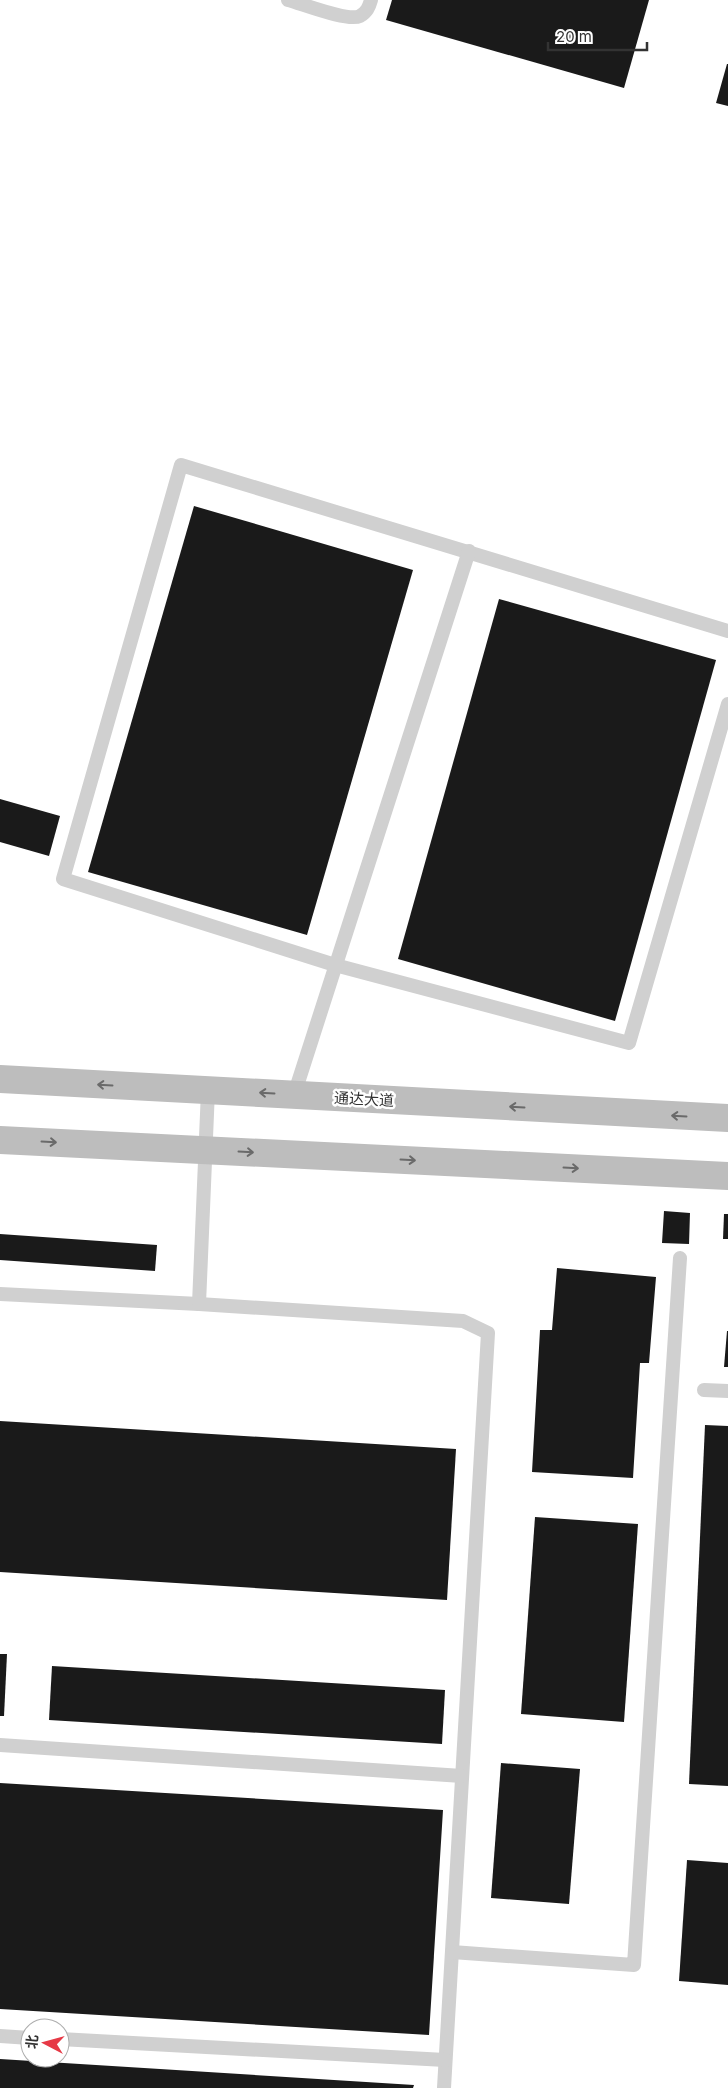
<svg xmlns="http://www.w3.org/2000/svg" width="728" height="2088" viewBox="0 0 728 2088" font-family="Inter,'Noto Sans SC',sans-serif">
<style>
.building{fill:#1a1a1a}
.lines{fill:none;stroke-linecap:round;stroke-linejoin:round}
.service{stroke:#d0d0d0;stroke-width:14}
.secondary{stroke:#bdbdbd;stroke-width:28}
.oneway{stroke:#6a6a6a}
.labels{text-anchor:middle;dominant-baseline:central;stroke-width:5;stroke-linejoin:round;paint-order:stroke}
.street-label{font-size:15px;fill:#333;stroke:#fff}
</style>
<rect width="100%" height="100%" fill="#fff"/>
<!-- building -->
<g class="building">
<polygon points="392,0 649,0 624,88 386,20"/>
<polygon points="727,64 728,64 728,106 716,103"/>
<polygon points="194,506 413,570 307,935 88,872"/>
<polygon points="499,599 716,660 615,1021 398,959"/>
<polygon points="0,799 60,816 49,856 0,842"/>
<polygon points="664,1211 690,1213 689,1244 662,1243"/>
<polygon points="724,1214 728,1214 728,1239 723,1239"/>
<polygon points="0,1234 157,1245 155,1271 0,1260"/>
<polygon points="557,1268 656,1277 649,1363 640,1363 633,1478 532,1472 540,1330 552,1330"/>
<polygon points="727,1331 728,1331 728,1367 724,1367"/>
<polygon points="0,1421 456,1449 447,1600 0,1572"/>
<polygon points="705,1425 728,1426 728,1786 689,1784"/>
<polygon points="535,1517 638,1524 624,1722 521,1714"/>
<polygon points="0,1654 7,1654 4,1716 0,1716"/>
<polygon points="52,1666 445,1690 442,1744 49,1720"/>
<polygon points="501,1763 580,1769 569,1904 491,1898"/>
<polygon points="0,1783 443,1810 429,2035 0,2009"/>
<polygon points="687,1860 728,1863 728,1985 679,1981"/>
<polygon points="0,2059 414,2085 413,2088 0,2088"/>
</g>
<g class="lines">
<!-- service -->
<g class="service">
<path d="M288,0C303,4 348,22 360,16C367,12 369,7 371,0"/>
<polyline points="728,631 181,465 63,879 335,965 629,1043 728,704"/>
<polyline points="294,1095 469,551"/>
<polyline points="0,1294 199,1304 463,1321 488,1333 444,2088"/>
<polyline points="199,1304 208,1090"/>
<polyline points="704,1390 728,1391"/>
<polyline points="0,1745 462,1776"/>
<polyline points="452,1952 634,1965 680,1258"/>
<polyline points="0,2036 30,2038"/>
<polyline points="60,2039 445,2060"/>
</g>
<!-- secondary -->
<g class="secondary">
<polyline points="0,1079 728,1118"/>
<polyline points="0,1140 728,1176"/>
</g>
</g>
<!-- one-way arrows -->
<defs><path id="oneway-shaft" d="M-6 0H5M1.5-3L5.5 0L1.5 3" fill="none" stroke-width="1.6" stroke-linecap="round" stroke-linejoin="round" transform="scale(1.25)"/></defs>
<g class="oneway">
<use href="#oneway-shaft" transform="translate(105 1085) rotate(-177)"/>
<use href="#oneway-shaft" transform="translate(267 1093) rotate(-177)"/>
<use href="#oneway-shaft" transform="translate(517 1107) rotate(-177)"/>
<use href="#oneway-shaft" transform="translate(679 1116) rotate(-177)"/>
<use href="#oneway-shaft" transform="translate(49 1142) rotate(3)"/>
<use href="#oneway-shaft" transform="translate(246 1152) rotate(3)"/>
<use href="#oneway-shaft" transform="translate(408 1160) rotate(3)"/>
<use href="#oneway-shaft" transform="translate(571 1168) rotate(3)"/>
</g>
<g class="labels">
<!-- street labels -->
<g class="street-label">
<text transform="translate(364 1099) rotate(3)">通达大道</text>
</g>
</g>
<!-- north arrow -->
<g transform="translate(45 2043) rotate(276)"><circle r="24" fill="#ffffff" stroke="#adadad"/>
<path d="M0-4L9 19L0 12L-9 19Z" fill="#e63946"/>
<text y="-8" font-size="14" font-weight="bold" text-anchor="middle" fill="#333333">北</text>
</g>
<!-- scale -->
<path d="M548 42v8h99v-8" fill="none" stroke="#333333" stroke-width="2.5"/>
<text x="556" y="42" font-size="15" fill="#333333" stroke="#ffffff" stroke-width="4" paint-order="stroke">20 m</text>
</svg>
